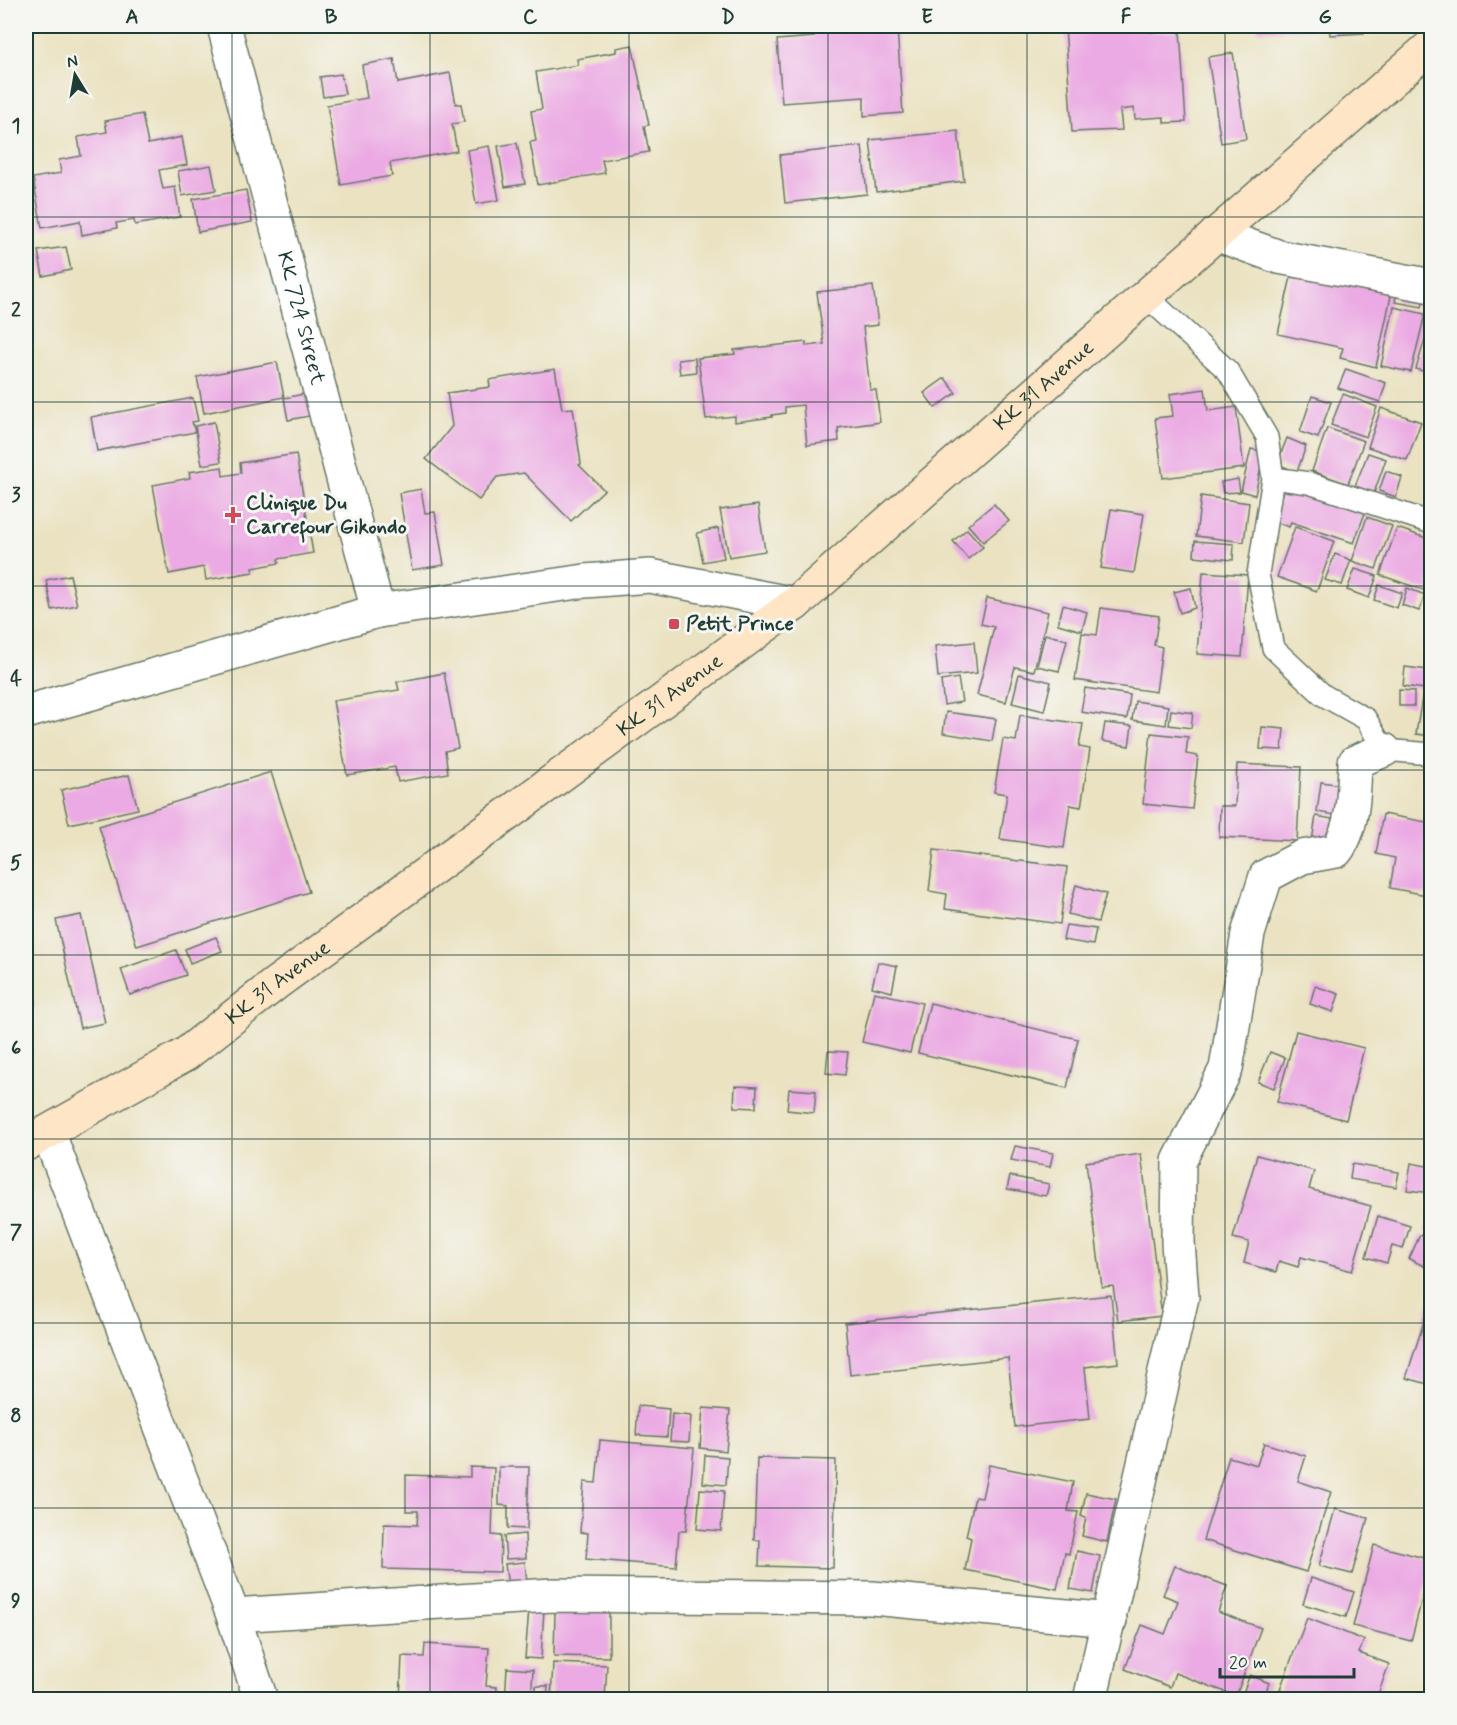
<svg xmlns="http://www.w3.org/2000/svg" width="1457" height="1725" viewBox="0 0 1457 1725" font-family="Mynerve,sans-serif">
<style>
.building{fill:#ebaae3}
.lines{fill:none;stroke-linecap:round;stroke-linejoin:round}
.lane-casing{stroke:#667765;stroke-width:24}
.street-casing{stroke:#667765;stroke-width:36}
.secondary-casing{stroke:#667765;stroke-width:36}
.lane{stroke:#fff;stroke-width:21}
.street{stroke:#fff;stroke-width:33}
.secondary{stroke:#fde5c5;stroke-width:33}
.grid{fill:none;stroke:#1f3d34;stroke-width:1.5;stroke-opacity:0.55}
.poi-dot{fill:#d1495b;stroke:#f6f6f2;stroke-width:2}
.labels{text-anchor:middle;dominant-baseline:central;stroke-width:6;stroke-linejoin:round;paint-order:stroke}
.street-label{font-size:21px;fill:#1f3d34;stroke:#f6f6f2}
.poi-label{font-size:21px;font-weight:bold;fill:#1f3d34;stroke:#f6f6f2;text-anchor:start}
.neatline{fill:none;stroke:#1f3d34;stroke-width:2}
.grid-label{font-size:20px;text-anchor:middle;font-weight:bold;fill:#1f3d34}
</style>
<rect width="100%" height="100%" fill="#f6f6f2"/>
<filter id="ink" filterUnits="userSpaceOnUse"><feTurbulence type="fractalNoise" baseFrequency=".0167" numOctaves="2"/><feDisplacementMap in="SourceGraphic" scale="12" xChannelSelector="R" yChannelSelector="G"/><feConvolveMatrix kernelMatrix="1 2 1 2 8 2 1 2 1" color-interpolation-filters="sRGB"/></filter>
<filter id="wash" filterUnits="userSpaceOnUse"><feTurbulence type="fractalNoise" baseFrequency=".008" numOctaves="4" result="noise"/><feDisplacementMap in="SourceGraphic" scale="24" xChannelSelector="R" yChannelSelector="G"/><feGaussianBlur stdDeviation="1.35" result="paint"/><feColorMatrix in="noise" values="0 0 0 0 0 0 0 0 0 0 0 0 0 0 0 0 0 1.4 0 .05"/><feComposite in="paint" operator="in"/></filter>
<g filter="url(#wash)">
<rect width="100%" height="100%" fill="#eae2c1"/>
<g id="blocks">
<!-- building -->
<g class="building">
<polygon points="813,26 871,26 871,30 897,28 903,113 864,116 864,97 782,103 777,40 814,37"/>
<polygon points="1065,26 1113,26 1113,29 1149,26 1150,32 1180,31 1186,122 1164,123 1164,117 1135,119 1134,108 1120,110 1122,130 1072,132"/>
<polygon points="1257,26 1311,26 1312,29 1257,31"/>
<polygon points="1329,26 1364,26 1364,33 1330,35"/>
<polygon points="632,45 649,125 644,126 649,152 602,160 605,173 538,185 530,142 536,141 531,111 542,109 536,72 578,65 577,59 616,52 616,48"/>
<polygon points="1233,53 1246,139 1221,143 1208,57"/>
<polygon points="394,59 398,83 450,73 456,104 461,104 464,122 452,124 457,151 390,163 392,176 341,185 327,105 367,98 362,65"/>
<polygon points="341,74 345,94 323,97 320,77"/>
<polygon points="142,114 148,144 182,137 187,165 159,170 163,189 175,187 180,217 135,225 134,220 116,223 117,228 82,235 80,221 42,228 33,178 61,173 59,160 81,156 78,137 107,132 105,121"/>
<polygon points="958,131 964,181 876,192 870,140"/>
<polygon points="517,143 525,184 505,187 498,146"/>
<polygon points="489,146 499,200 476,204 467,150"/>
<polygon points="862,146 867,194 785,203 780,155"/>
<polygon points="211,165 216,190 182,196 178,171"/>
<polygon points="246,190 252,222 198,232 193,199"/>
<polygon points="66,247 71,270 43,276 38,251"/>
<polygon points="26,265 29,279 26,280"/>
<polygon points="1293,268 1392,291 1376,367 1340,358 1343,348 1278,334"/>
<polygon points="873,286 878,325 863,327 870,390 876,390 880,422 838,428 839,441 807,445 803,405 785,407 785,413 772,415 772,417 735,422 735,416 706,419 698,358 735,354 734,350 806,342 806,346 824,344 817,292"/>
<polygon points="1398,287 1425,294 1422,307 1395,302"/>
<polygon points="1394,307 1425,314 1411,372 1381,366"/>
<polygon points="1429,326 1432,327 1432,374 1416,369"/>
<polygon points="695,358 696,372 680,374 678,360"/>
<polygon points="277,362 284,397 204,413 197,377"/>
<polygon points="555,369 562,409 573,408 581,464 579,465 604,490 571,521 524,473 497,477 479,500 426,459 452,426 447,393 490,387 489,380"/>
<polygon points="1346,369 1386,383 1380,402 1338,388"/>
<polygon points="945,378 956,393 935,408 924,393"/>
<polygon points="1205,389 1208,411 1236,407 1244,468 1163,478 1155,418 1173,416 1170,394"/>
<polygon points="309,393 314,415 288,420 284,398"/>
<polygon points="1343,394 1377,407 1366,437 1331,425"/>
<polygon points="1312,396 1331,402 1318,438 1300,432"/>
<polygon points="193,398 198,421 192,422 195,432 97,451 91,417"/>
<polygon points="1381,408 1421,422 1407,460 1368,447"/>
<polygon points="214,422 221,462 202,465 195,426"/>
<polygon points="1327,428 1364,441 1348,484 1312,471"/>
<polygon points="1287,438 1306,446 1297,472 1277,464"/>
<polygon points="1251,449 1264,452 1255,495 1241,491"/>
<polygon points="1368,453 1386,459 1374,493 1355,486"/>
<polygon points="296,454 313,553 278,559 279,563 253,568 253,572 206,580 204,567 169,574 153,485 190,478 189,472 222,467 223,476 241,473 240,463"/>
<polygon points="1386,471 1402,477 1396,497 1379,491"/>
<polygon points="1238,479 1240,492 1223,493 1221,482"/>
<polygon points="1285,485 1365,513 1354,543 1291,522 1289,527 1273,521"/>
<polygon points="421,489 425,513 435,512 444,565 412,570 399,493"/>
<polygon points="1201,496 1249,503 1244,542 1196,536"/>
<polygon points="994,504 1009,521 983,542 968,525"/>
<polygon points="758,505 765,551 729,557 720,510"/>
<polygon points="1111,509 1144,514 1134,573 1101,568"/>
<polygon points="1367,517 1392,526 1376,569 1352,561"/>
<polygon points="1295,527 1334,541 1317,591 1277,577"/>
<polygon points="718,528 724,558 703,562 697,533"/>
<polygon points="1397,528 1432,540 1429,592 1380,575"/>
<polygon points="967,529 983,547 968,559 953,541"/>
<polygon points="1195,541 1234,544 1233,560 1194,556"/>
<polygon points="1335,554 1351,560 1342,585 1325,580"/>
<polygon points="1355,569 1377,576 1369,598 1347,590"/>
<polygon points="1203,572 1248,575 1242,657 1197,654"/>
<polygon points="70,575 77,605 52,610 46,580"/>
<polygon points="1379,585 1402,593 1397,608 1374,600"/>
<polygon points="1191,588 1195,608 1180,613 1174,592"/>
<polygon points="1407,588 1425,595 1419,611 1402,605"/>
<polygon points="987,598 1048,612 1034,671 1015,667 1006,702 977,695 994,627 981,624"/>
<polygon points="1063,605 1087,612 1082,631 1058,624"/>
<polygon points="1101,608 1159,616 1154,645 1162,647 1156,692 1075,680 1082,633 1097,635"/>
<polygon points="1045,634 1067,640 1059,671 1037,666"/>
<polygon points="974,642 977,673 938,677 935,646"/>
<polygon points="1405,667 1428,670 1425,689 1403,686"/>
<polygon points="444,673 458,748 445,751 448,773 398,782 395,767 347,775 333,701 399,690 397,682"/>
<polygon points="1019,674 1051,682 1044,711 1012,703"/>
<polygon points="958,678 962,702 944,705 941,681"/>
<polygon points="1085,688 1130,695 1127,719 1081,712"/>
<polygon points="1399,690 1414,691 1414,706 1399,706"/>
<polygon points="1422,697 1432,699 1432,736 1416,734"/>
<polygon points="1135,701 1168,706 1166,725 1132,720"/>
<polygon points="1171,710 1193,713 1191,728 1169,725"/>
<polygon points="946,712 996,719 992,741 943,733"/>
<polygon points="1020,715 1083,724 1079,747 1090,749 1081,807 1070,805 1064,848 1000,839 1007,794 994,792 1003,739 1016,741"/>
<polygon points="1105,723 1132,726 1129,746 1102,741"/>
<polygon points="1262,727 1284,729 1282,750 1260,749"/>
<polygon points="1151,733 1188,737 1186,754 1198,756 1192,809 1143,804"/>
<polygon points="1237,764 1301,767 1297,841 1219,837 1220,806 1235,806"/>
<polygon points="271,772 309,892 137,946 99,826"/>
<polygon points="129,775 138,809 69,824 61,790"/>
<polygon points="1321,782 1350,786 1346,817 1317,812"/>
<polygon points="1383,814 1432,823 1432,896 1390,888 1395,858 1376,854"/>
<polygon points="1316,816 1343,821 1338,846 1312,841"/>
<polygon points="934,850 1067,867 1060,924 945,909 947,894 929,891"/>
<polygon points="1076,885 1106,894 1098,922 1068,914"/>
<polygon points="81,915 105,1023 80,1028 56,920"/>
<polygon points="1066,925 1096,929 1093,945 1063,940"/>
<polygon points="216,937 222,951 190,963 185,949"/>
<polygon points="176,950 186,975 130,995 121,969"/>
<polygon points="878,962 897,966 892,992 872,987"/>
<polygon points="1315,986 1339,994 1333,1012 1310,1004"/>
<polygon points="30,989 35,1005 26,1008 26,991"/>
<polygon points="874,992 922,1003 910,1053 862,1042"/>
<polygon points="930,1003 1078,1039 1067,1088 918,1053"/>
<polygon points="1296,1031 1364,1048 1346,1120 1277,1102"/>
<polygon points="828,1051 848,1052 845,1075 826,1073"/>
<polygon points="1270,1052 1285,1058 1274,1088 1258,1082"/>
<polygon points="735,1086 757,1087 756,1108 734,1107"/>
<polygon points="789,1089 816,1091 814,1113 787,1110"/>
<polygon points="1015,1146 1053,1153 1050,1167 1011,1160"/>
<polygon points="1141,1154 1162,1316 1118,1321 1113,1286 1102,1287 1086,1162"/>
<polygon points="1257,1155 1314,1171 1309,1189 1371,1206 1352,1271 1301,1257 1298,1267 1279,1261 1276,1272 1244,1263 1249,1242 1233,1238"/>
<polygon points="1411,1163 1432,1167 1432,1193 1407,1190"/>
<polygon points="1352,1164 1399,1172 1396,1187 1350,1179"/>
<polygon points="1010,1176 1049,1184 1046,1196 1007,1189"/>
<polygon points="1378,1216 1410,1226 1403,1249 1392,1246 1387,1263 1366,1257"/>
<polygon points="1432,1217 1432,1235 1424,1230"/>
<polygon points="1420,1235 1432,1240 1432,1260 1428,1268 1409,1259"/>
<polygon points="1111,1295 1118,1363 1085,1367 1090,1419 1015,1427 1008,1358 850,1375 845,1323"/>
<polygon points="1432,1296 1432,1385 1406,1378"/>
<polygon points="638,1406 669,1409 667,1437 636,1435"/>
<polygon points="703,1408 730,1410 726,1451 700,1448"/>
<polygon points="672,1414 691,1416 689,1442 670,1441"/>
<polygon points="600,1440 694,1448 686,1531 679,1531 676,1567 586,1559 588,1533 580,1532 584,1482 596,1483"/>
<polygon points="1264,1443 1306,1456 1298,1481 1331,1492 1306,1572 1203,1540 1229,1457 1257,1465"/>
<polygon points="705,1455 728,1457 726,1485 703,1483"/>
<polygon points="757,1458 836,1460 833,1568 759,1566 760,1540 754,1540"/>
<polygon points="989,1465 1073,1482 1068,1511 1078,1512 1069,1554 1065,1553 1057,1589 965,1570 971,1538 966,1536 975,1497 982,1498"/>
<polygon points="470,1467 494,1468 492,1535 501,1536 500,1572 383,1569 384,1524 417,1525 418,1511 406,1511 406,1475 470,1477"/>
<polygon points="499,1467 529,1467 527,1529 508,1528 508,1506 499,1505"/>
<polygon points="700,1489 724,1491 721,1531 697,1529"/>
<polygon points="1086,1493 1116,1499 1107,1542 1082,1536 1086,1518 1081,1516"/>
<polygon points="1335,1509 1368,1518 1352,1574 1319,1566"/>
<polygon points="525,1534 526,1558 506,1559 504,1536"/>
<polygon points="1374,1545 1432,1560 1411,1641 1353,1626"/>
<polygon points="1077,1551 1100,1556 1093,1593 1070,1589"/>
<polygon points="525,1562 527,1583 508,1586 505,1564"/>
<polygon points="1175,1566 1227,1586 1218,1612 1261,1628 1236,1696 1175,1673 1170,1687 1125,1669 1142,1625 1165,1634 1178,1601 1163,1595"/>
<polygon points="1311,1578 1354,1592 1346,1617 1303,1604"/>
<polygon points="529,1609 544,1609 541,1659 525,1658"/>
<polygon points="555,1611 609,1611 609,1657 554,1656"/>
<polygon points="1307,1618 1364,1640 1359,1653 1389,1664 1376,1700 1307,1700 1280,1689"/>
<polygon points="425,1644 489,1648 486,1686 497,1687 496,1700 400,1700 402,1656 424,1657"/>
<polygon points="553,1663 607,1665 605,1700 551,1700"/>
<polygon points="507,1668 533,1670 531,1700 505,1700"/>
<polygon points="1250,1675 1269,1683 1263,1700 1240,1700"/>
<polygon points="536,1686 548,1686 547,1700 535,1700"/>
</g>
</g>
</g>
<g filter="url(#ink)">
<use href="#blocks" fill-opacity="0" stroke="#667765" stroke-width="1.5"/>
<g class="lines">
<defs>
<g id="lane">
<polyline points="1145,295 1228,371 1267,437 1273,478 1258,574 1273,648 1323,695 1366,719 1384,750 1432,754"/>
<polyline points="1273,478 1309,483 1432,523"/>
</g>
<g id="street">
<path id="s1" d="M224,26L378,611"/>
<polyline points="1216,234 1279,257 1432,286"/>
<polyline points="26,712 378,611 585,581 650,576 795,604"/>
<polyline points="48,1132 233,1615 261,1700"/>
<polyline points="233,1615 552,1595 872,1598 1110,1620"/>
<path d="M1090,1700L1182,1297L1178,1242L1179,1161L1226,1069L1248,934L1266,876L1302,857L1336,851C1354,829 1354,790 1355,762L1384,750"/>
</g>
<g id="secondary">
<path id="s2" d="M26,1144L186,1054L275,984L795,604L1432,45"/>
</g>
</defs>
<!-- lane casing -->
<use href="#lane" class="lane-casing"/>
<!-- street casing -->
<use href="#street" class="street-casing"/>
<!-- secondary casing -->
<use href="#secondary" class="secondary-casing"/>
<!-- lane -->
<use href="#lane" class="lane"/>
<!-- street -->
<use href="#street" class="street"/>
<!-- secondary -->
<use href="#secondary" class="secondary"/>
</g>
</g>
<!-- grid -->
<path class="grid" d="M232,26V1700M430,26V1700M629,26V1700M828,26V1700M1027,26V1700M1225,26V1700M26,217H1432M26,402H1432M26,586H1432M26,770H1432M26,955H1432M26,1139H1432M26,1323H1432M26,1508H1432"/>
<!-- markers -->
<g class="poi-dot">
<path d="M230 506h6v6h6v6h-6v6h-6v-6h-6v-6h6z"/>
<rect x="668" y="618" width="12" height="12" rx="3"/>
</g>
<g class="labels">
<!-- street labels -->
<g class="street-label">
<text stroke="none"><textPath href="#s1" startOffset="302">KK 724 Street</textPath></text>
<text stroke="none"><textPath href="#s2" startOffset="1272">KK 31 Avenue</textPath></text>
<text stroke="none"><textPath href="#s2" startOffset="786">KK 31 Avenue</textPath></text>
<text stroke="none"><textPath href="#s2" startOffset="300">KK 31 Avenue</textPath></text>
</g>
<!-- poi labels -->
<g class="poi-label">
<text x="246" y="503">Clinique Du<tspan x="246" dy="24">Carrefour Gikondo</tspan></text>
<text x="686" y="624">Petit Prince</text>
</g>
</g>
<!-- margin -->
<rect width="1457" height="1725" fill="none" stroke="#f6f6f2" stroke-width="66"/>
<!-- north arrow -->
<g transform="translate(75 75) rotate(349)" stroke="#f6f6f2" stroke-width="4.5" paint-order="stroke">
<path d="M0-4.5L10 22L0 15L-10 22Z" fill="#1f3d34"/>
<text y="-9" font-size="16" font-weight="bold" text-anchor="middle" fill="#1f3d34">N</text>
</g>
<!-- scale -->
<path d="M1220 1668v9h134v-9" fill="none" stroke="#1f3d34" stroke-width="3"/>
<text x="1229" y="1668" font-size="18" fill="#1f3d34" stroke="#f6f6f2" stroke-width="4.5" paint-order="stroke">20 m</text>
<rect x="33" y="33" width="1391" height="1659" class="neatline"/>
<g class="grid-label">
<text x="132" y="23">A</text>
<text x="331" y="23">B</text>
<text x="530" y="23">C</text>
<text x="728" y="23">D</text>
<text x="927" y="23">E</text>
<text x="1126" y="23">F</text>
<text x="1325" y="23">G</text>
<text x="16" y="132">1</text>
<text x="16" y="316">2</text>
<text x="16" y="501">3</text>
<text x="16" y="685">4</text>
<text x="16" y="869">5</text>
<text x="16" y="1054">6</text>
<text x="16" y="1238">7</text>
<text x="16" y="1422">8</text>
<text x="16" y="1607">9</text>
</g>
</svg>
